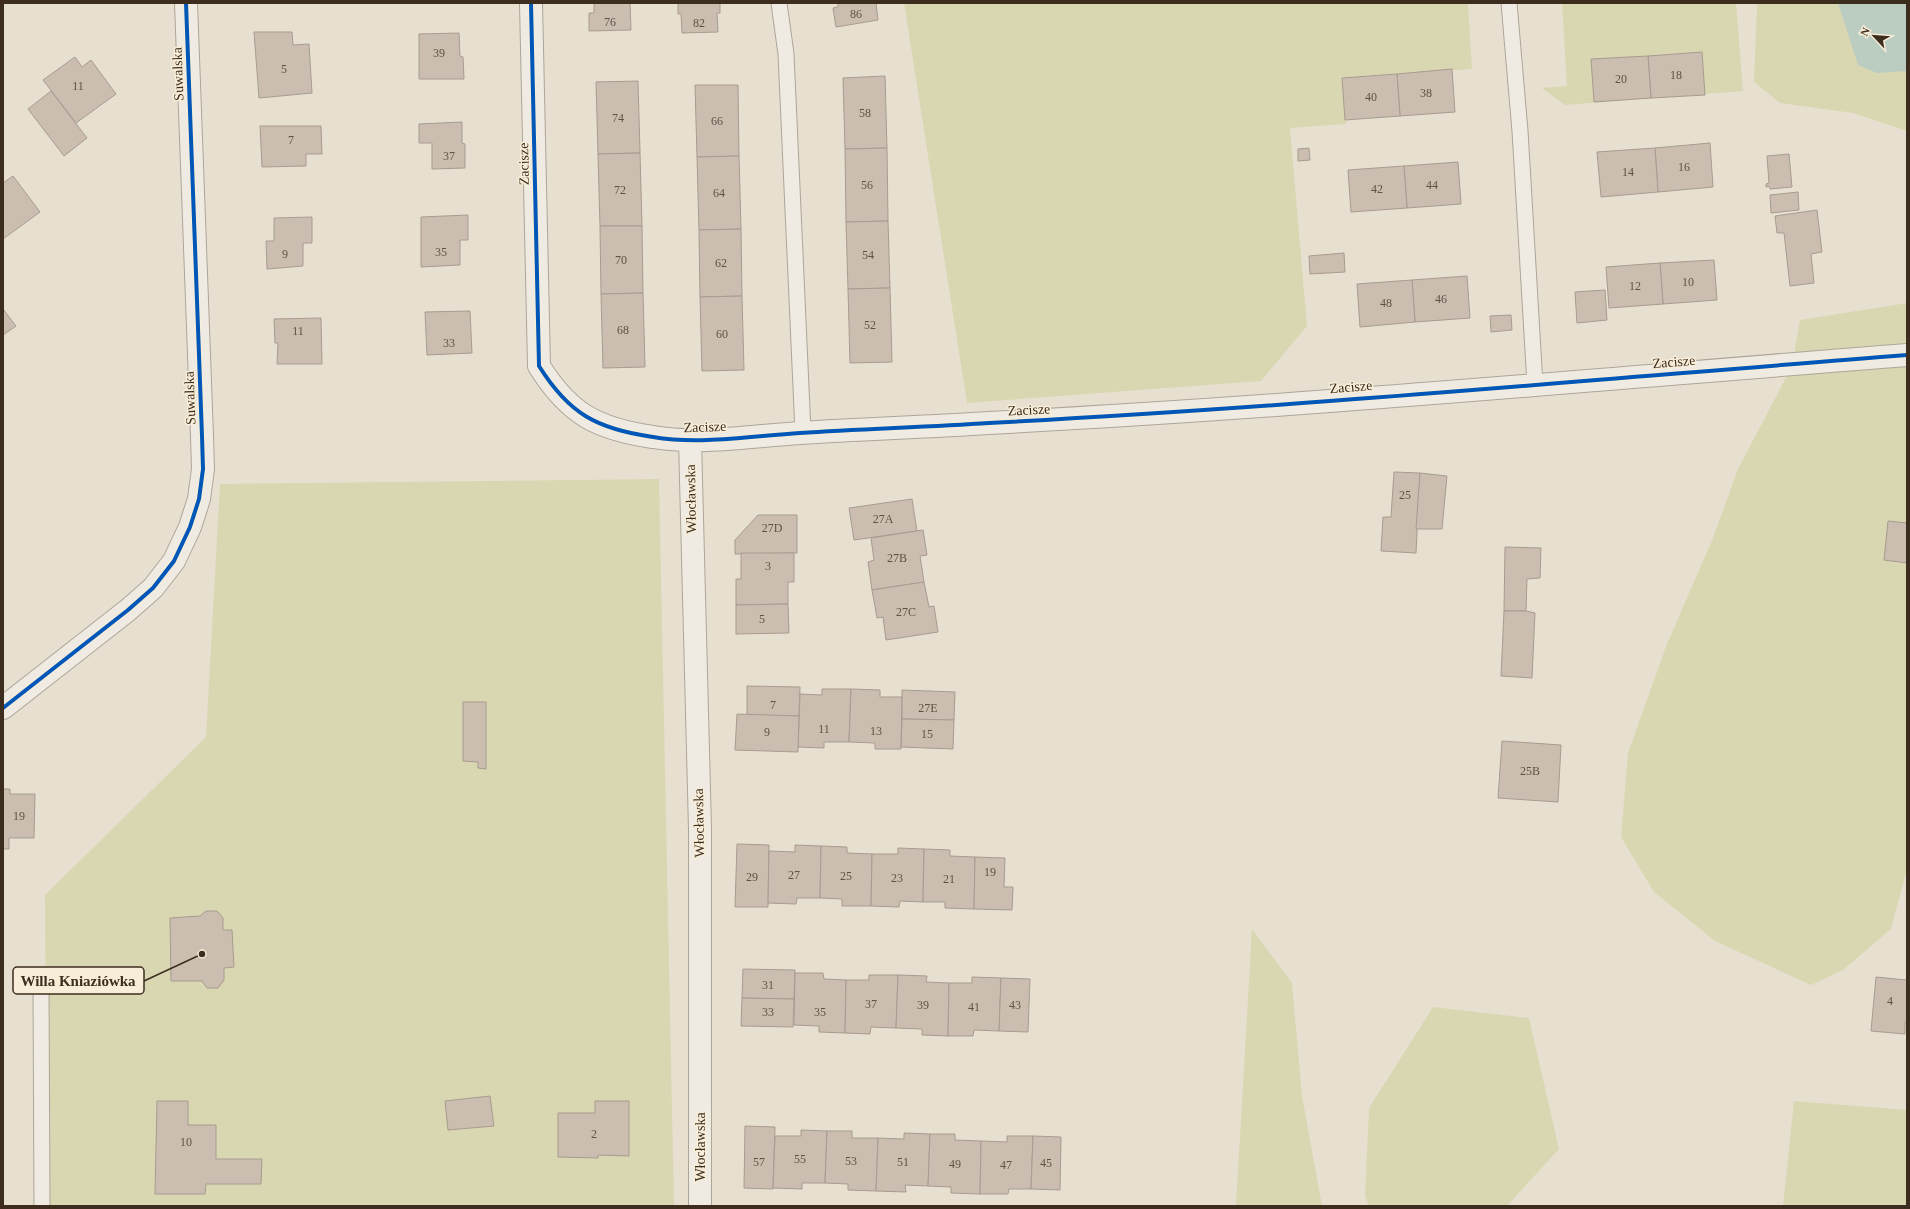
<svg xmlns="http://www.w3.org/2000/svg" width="1910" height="1209" viewBox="0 0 1910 1209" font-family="'Times New Roman',serif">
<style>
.green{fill:#d8d7b2}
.water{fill:#bbccc1}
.building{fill:#cbbeb1;stroke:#a89b8f}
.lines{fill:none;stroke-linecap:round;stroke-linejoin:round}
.lane-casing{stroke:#ada598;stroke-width:17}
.street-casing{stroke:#ada598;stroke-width:24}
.lane{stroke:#f0ebe2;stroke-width:15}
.street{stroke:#f0ebe2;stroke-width:22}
.cycleway-casing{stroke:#f8edd7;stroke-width:6}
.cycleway{stroke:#0057b8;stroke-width:4}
.labels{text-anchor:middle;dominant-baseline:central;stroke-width:3;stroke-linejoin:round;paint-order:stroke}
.number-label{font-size:12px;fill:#605144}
.street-label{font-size:14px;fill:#3d2d1f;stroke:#f8edd7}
.leader{fill:none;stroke:#3d2d1f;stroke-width:1.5}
.callout-dot{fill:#3d2d1f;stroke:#f8edd7;stroke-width:1.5}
.callout{fill:#f8edd7;stroke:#3d2d1f;stroke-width:1.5}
.callout-label{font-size:15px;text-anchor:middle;font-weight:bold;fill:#3d2d1f}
</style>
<rect width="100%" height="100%" fill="#e7e0d0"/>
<!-- green -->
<g class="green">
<polygon points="904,3 1468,3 1472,69 1342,78 1346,124 1290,128 1307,326 1261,381 967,403"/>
<polygon points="1562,3 1736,3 1743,91 1565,105 1542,88 1567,86"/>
<polygon points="1757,3 1907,3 1907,131 1853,113 1780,103 1754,82"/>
<polygon points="1907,303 1907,869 1891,929 1843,970 1811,985 1715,941 1654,892 1621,837 1628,753 1667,644 1713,538 1738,469 1792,366 1800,320"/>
<polygon points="659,479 674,1206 47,1206 45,895 206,737 220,484"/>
<polygon points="1252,929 1292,983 1302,1096 1322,1206 1236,1206"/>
<polygon points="1433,1007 1529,1018 1559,1149 1507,1206 1369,1206 1365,1196 1369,1108"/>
<polygon points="1794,1101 1907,1110 1907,1206 1783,1206"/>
</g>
<!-- water -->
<polygon class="water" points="1838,3 1907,3 1907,71 1877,73 1858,65"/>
<!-- building -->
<g class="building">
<polygon points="594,3 630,3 631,30 589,31 589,13 594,13"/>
<polygon points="678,3 720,3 720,13 717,13 718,32 682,33 681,14 678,14"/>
<polygon points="838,3 876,3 878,20 836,27 833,8 838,7"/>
<polygon points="254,32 292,32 293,45 309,44 312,93 259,98"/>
<polygon points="459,33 460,56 463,57 464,79 419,79 419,34"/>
<polygon points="1702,52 1705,95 1651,98 1648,56"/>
<polygon points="1648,56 1651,98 1594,102 1591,59"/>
<polygon points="75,57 82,67 91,60 116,94 76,123 43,80"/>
<polygon points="1452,69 1455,112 1400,116 1397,74"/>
<polygon points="1397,74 1400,116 1345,120 1342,78"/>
<polygon points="885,76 887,148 845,149 843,78"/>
<polygon points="638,81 640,153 598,154 596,82"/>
<polygon points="695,85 738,85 739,156 697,157"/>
<polygon points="51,91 87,138 64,156 28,109"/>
<polygon points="462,122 462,143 465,144 465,168 432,169 432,143 419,143 419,124"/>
<polygon points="260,126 321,126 322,154 306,154 306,166 262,167"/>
<polygon points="1710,143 1713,187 1658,192 1655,148"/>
<polygon points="887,148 888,221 846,222 845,149"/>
<polygon points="1309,148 1310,160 1298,161 1298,149"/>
<polygon points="1655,148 1658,192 1601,197 1597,152"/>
<polygon points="640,153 642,226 600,226 598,154"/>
<polygon points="1789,154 1792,187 1770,189 1769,186 1766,187 1766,184 1769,183 1767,156"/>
<polygon points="739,156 741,229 699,230 697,157"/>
<polygon points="1458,162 1461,204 1407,208 1404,166"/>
<polygon points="1404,166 1407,208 1351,212 1348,170"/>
<polygon points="13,176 40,212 3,239 3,183"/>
<polygon points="1798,192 1799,210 1771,213 1770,195"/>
<polygon points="1817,210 1822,252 1811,254 1814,283 1790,286 1784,233 1777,233 1775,216"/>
<polygon points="468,215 468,240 460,240 460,265 421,267 421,217"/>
<polygon points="312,217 312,243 303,243 303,266 267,269 266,241 274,241 274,218"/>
<polygon points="888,221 890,288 848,289 846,222"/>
<polygon points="600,226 642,226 643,293 601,294"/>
<polygon points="741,229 742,296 700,297 699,230"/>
<polygon points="1344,253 1345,272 1310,274 1309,256"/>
<polygon points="1714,260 1717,300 1663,304 1660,263"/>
<polygon points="1660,263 1663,304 1609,308 1606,267"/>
<polygon points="1467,276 1470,318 1415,322 1412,280"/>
<polygon points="1412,280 1415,322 1360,327 1357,284"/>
<polygon points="890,288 892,362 850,363 848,289"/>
<polygon points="1605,290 1607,320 1577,323 1575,292"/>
<polygon points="643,293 645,367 603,368 601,294"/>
<polygon points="742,296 744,370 702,371 700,297"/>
<polygon points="3,309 16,326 3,335"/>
<polygon points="470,311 472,353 427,355 425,312"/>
<polygon points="1511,315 1512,330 1491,332 1490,316"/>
<polygon points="321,318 322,364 277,364 278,343 275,343 274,319"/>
<polygon points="1394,472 1420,473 1416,553 1381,551 1383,517 1391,517"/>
<polygon points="1420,473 1447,476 1442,529 1416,529"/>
<polygon points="912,499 917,531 854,540 849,508"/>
<polygon points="758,515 797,515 797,553 735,554 735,540"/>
<polygon points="1888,521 1907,523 1907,563 1884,560"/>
<polygon points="923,530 927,555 920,556 924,582 872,590 868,562 874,560 871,538"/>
<polygon points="1505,547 1541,548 1540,578 1527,579 1526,611 1504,611"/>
<polygon points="741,553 794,553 794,582 788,582 788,604 736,605 736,579 741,579"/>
<polygon points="924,582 929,607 934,606 938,632 886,640 883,617 877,618 872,590"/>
<polygon points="788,604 789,633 736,634 736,605"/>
<polygon points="1504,611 1526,611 1535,613 1532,678 1501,676"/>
<polygon points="747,686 800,687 799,716 747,715"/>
<polygon points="822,689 851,689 849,742 824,742 824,748 798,747 800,694 822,695"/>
<polygon points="851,689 880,690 880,697 902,697 901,749 875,749 875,743 849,742"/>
<polygon points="902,690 955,692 954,720 902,719"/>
<polygon points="463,702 486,702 486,769 478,768 478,762 463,761"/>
<polygon points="737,714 799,716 798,752 735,750"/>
<polygon points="902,719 954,720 953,749 901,747"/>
<polygon points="1502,741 1561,745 1558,802 1498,798"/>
<polygon points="3,789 10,789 10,794 35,794 34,838 9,838 9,849 3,849"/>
<polygon points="737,844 769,845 768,907 735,907"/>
<polygon points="795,845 821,846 820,898 797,898 796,904 768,903 769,851 795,852"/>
<polygon points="821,846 847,847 847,853 872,854 871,906 842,906 842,899 820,898"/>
<polygon points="898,848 924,849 923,902 900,901 899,907 871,906 872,854 898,854"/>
<polygon points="924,849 950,850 950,856 975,857 974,909 945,908 945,902 923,902"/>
<polygon points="975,857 1005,858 1004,887 1013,887 1012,910 974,909"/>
<polygon points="206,911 217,911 223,918 223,930 232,930 234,967 224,968 224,980 218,988 207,988 202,981 171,981 170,918 200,916"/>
<polygon points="743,969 795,970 794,999 742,998"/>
<polygon points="795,973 823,973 824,979 846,980 845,1033 819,1032 819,1026 794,1025"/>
<polygon points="869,975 898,975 896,1028 871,1027 870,1034 845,1033 846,980 869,980"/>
<polygon points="898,975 927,976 926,982 949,983 948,1036 922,1035 922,1029 896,1028"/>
<polygon points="972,977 1001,978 999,1031 974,1030 973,1036 948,1036 949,983 972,983"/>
<polygon points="1876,977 1906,980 1907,978 1907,1022 1905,1022 1905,1034 1871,1031"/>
<polygon points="1001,978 1030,979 1028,1032 999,1031"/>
<polygon points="742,998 794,999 793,1027 741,1026"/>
<polygon points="490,1096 494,1126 448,1130 445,1101"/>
<polygon points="157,1101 188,1101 188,1125 216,1125 216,1159 262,1159 261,1184 206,1184 205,1194 155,1194"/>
<polygon points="595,1101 629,1101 629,1156 598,1155 598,1158 558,1157 558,1113 595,1113"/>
<polygon points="745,1126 775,1127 773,1189 744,1188"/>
<polygon points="801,1130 827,1131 825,1183 802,1183 802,1189 773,1188 775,1136 801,1136"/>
<polygon points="827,1131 852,1131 852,1138 878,1138 876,1191 848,1190 848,1184 825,1183"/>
<polygon points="904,1133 930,1134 928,1186 905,1185 906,1192 876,1191 878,1138 904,1139"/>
<polygon points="930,1134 955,1134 955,1140 981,1141 980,1194 951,1193 951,1187 928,1186"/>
<polygon points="1007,1136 1033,1136 1031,1189 1009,1189 1008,1194 980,1194 981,1141 1007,1142"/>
<polygon points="1033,1136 1061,1137 1060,1190 1031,1189"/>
</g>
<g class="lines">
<defs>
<g id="lane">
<polyline points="779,3 786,54 803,432"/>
<polyline points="1509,3 1520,131 1535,385"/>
<polyline points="41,990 42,1206"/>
</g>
<g id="street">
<path d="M531,3L539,366C569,414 597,429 653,437C700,445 752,436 800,433C863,429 926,427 989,423C1296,407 1601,379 1907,355"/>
<polyline points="690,440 700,829 700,1206"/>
<polyline points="3,708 128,610 153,588 174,561 190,527 199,499 203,469 202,436 186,3"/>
</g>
</defs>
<!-- lane casing -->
<use href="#lane" class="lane-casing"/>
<!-- street casing -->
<use href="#street" class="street-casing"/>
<!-- lane -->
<use href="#lane" class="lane"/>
<!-- street -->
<use href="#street" class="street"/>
<defs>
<g id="cycleway">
<path d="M531,3L539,366C569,414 597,429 653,437C700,445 752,436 800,433C863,429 926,427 989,423C1296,407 1601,379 1907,355"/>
<polyline points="3,708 128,610 153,588 174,561 190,527 199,499 203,469 202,436 186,3"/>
</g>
</defs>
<!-- cycleway casing -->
<use href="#cycleway" class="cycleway-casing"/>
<!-- cycleway -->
<use href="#cycleway" class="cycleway"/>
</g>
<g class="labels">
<!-- number labels -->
<g class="number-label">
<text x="856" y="14">86</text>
<text x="610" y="22">76</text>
<text x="699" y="23">82</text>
<text x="439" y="53">39</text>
<text x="284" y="69">5</text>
<text x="1676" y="75">18</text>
<text x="1621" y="79">20</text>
<text x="78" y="86">11</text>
<text x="1426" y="93">38</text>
<text x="1371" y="97">40</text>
<text x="865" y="113">58</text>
<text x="618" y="118">74</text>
<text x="717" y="121">66</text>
<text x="291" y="140">7</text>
<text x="449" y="156">37</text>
<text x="1684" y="167">16</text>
<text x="1628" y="172">14</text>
<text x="867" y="185">56</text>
<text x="1432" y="185">44</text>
<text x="1377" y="189">42</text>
<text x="620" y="190">72</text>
<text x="719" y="193">64</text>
<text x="441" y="252">35</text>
<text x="285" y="254">9</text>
<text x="868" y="255">54</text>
<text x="621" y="260">70</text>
<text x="721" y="263">62</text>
<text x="1688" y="282">10</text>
<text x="1635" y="286">12</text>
<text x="1441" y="299">46</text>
<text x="1386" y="303">48</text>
<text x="870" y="325">52</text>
<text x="623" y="330">68</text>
<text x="298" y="331">11</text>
<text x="722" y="334">60</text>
<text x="449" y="343">33</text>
<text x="1405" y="495">25</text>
<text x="883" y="519">27A</text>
<text x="772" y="528">27D</text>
<text x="897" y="558">27B</text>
<text x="768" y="566">3</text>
<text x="906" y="612">27C</text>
<text x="762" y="619">5</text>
<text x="773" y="705">7</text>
<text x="928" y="708">27E</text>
<text x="824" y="729">11</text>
<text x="876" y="731">13</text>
<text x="767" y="732">9</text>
<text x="927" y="734">15</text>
<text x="1530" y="771">25B</text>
<text x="19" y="816">19</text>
<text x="990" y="872">19</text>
<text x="794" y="875">27</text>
<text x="846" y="876">25</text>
<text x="752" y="877">29</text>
<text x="897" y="878">23</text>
<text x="949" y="879">21</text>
<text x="768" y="985">31</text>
<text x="1890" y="1001">4</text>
<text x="871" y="1004">37</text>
<text x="923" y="1005">39</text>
<text x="1015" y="1005">43</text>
<text x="974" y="1007">41</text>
<text x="768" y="1012">33</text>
<text x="820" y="1012">35</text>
<text x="594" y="1134">2</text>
<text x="186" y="1142">10</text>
<text x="800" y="1159">55</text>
<text x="851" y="1161">53</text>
<text x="759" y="1162">57</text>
<text x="903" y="1162">51</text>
<text x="1046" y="1163">45</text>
<text x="955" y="1164">49</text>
<text x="1006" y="1165">47</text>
</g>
<!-- street labels -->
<g class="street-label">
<text transform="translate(178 74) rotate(-92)">Suwalska</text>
<text transform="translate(524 164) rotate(-91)">Zacisze</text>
<text transform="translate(1674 362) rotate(-5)">Zacisze</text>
<text transform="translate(1351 387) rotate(-5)">Zacisze</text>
<text transform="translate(190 398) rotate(-92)">Suwalska</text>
<text transform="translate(1029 410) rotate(-3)">Zacisze</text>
<text transform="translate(705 427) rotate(-2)">Zacisze</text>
<text transform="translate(691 499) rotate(-91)">Włocławska</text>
<text transform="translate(699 823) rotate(-91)">Włocławska</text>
<text transform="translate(700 1147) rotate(-90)">Włocławska</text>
</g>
</g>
<!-- callouts -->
<path class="leader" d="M202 954L144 981"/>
<circle class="callout-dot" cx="202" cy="954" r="4"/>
<rect class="callout" x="13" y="967" width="131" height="27" rx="4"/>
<g class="callout-label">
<text x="78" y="986">Willa Kniaziówka</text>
</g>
<!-- border -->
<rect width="1910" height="1209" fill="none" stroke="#3d2d1f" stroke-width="8"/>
<!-- north arrow -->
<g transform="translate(1874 36) rotate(296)" stroke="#f8edd7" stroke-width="3" paint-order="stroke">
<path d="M0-3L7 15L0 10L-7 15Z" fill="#3d2d1f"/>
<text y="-6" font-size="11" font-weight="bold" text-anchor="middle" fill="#3d2d1f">N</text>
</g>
</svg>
